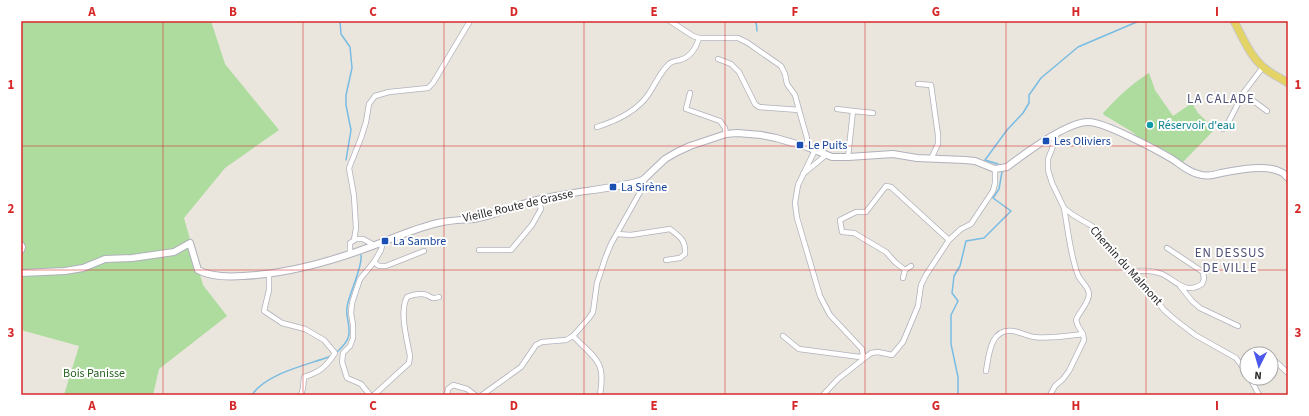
<svg xmlns="http://www.w3.org/2000/svg" width="1309" height="416" viewBox="0 0 1309 416" font-family="'Source Sans 3',sans-serif">
<style>
.green{fill:#addc9e}
.lines{fill:none;stroke-linecap:round;stroke-linejoin:round}
.stream{stroke:#79bce3;stroke-width:1.5}
.minor-casing{stroke:#b0b1bc;stroke-width:6}
.tertiary-casing{stroke:#b0b1bc;stroke-width:8}
.primary-casing{stroke:#c7c7c7;stroke-width:9}
.minor{stroke:#fff;stroke-width:4.5}
.tertiary{stroke:#fff;stroke-width:6}
.primary{stroke:#e4d468;stroke-width:7}
.grid{fill:none;stroke:#d62828;stroke-width:1;stroke-opacity:0.55}
.culture-dot{fill:#0f9aa8;stroke:#fff;stroke-width:1.5}
.transit-dot{fill:#1a4fb4;stroke:#fff;stroke-width:1.5}
.labels{text-anchor:middle;dominant-baseline:central;stroke-width:4;stroke-linejoin:round;paint-order:stroke}
.culture-label{font-size:12px;fill:#0d838f;stroke:#fff;text-anchor:start}
.transit-label{font-size:12px;fill:#164399;stroke:#fff;text-anchor:start}
.street-label{font-size:12px;fill:#292929;stroke:#fff}
.park-label{font-size:12px;fill:#276020;stroke:#fff}
.neighbourhood-label{font-size:13px;letter-spacing:1px;fill:#4e5176;stroke:#fff}
.neatline{fill:none;stroke:#d62828;stroke-width:1.5}
.grid-label{font-size:13px;text-anchor:middle;font-weight:bold;fill:#d62828}
</style>
<rect width="100%" height="100%" fill="#eae6dd"/>
<!-- green -->
<g class="green">
<polygon points="21,21 211,21 225,64 279,130 225,168 184,218 203,285 227,316 159,369 153,395 64,395 79,346 21,330"/>
<path d="M1149,73L1155,90L1173,116L1192,103L1198,113L1215,129L1183,162L1168,152L1137,137L1134,133L1104,115L1103,113C1118,97 1130,85 1149,73Z"/>
</g>
<g class="lines">
<!-- stream -->
<g class="stream">
<polyline points="340,21 341,34 350,47 352,68 346,95 346,105 351,130 346,160"/>
<polyline points="756,21 757,31"/>
<polyline points="998,164 985,160 1007,130 1023,113 1029,103 1029,95 1041,78 1078,47 1139,21"/>
<path d="M336,353C340,349 346,344 348,338C352,328 345,317 347,307C349,293 363,267 361,255"/>
<path d="M252,395C266,373 308,365 331,356"/>
<polyline points="958,395 958,377 951,344 951,315 958,301 952,293 954,276 960,266 966,241 984,238 1011,211 993,198 999,189 1002,172"/>
</g>
<defs>
<g id="minor">
<polyline points="670,21 693,36 699,38 738,38 748,43 781,66 785,74 787,84 795,95 799,110 807,138 807,147"/>
<polyline points="718,59 731,64 739,72 755,104 759,107 799,110"/>
<polyline points="918,84 931,85 938,135 938,144 931,159"/>
<polyline points="690,93 686,109 720,121 725,128 726,134"/>
<polyline points="1244,94 1267,111"/>
<polyline points="837,109 853,111"/>
<path d="M597,127C616,121 636,112 648,95C655,85 660,72 669,64C672,61 676,61 680,60C691,57 696,48 699,38"/>
<polyline points="1223,129 1229,121 1244,92 1263,67"/>
<polyline points="1055,134 1052,149 1048,159 1048,170 1052,183 1064,208 1073,215 1092,226 1117,259 1144,285 1164,310 1173,318 1195,335 1236,358 1247,373"/>
<polyline points="848,157 853,111 873,113"/>
<polyline points="803,174 826,155"/>
<path d="M617,234L631,235L670,229C680,237 686,240 685,254L680,258L666,260"/>
<polyline points="354,240 356,228 354,196 349,168 361,138 366,122 369,104 375,96 389,92 428,88 433,83 470,21"/>
<polyline points="383,242 381,250 374,262 379,266 386,266 424,251"/>
<polyline points="479,250 511,250 532,225 541,209 538,199"/>
<polyline points="350,253 350,243 356,239 363,239 374,245"/>
<polyline points="905,270 895,262 886,252 854,233 842,232 840,220 856,212 866,212 886,186 891,187 949,240"/>
<path d="M1130,272C1141,270 1152,270 1162,274C1177,281 1185,295 1202,284L1204,279L1203,272L1167,248"/>
<path d="M269,274V290L264,311L282,323L305,329L324,340L335,353C326,367 320,372 304,377L303,388L301,395"/>
<polyline points="903,278 905,270 911,266"/>
<polyline points="1180,286 1192,301 1200,308 1238,326"/>
<polyline points="783,336 799,349 860,357 863,355 862,349 830,315 820,296 797,218 795,203 798,185 815,150"/>
<polyline points="1275,361 1288,373"/>
<path d="M986,371C989,355 990,328 1013,331C1020,332 1027,336 1034,337C1051,339 1067,336 1083,334"/>
<polyline points="1250,378 1259,395"/>
<polyline points="370,395 361,384 347,378 342,362 343,353 350,346 353,338 353,325 351,313 352,303 360,279 374,262"/>
<path d="M374,395L409,363L410,356C407,339 399,312 407,297C412,295 421,293 427,295C432,298 433,299 439,297"/>
<polyline points="447,395 448,389 453,385 467,389 475,395"/>
<polyline points="482,395 521,367 536,345 542,342 566,340 573,336"/>
<path d="M600,395C606,360 595,359 573,336L589,318L593,312L597,283L606,256L611,244L644,185V179"/>
<polyline points="823,395 838,379 871,353 878,352 892,355 903,342 918,306 921,285 926,275 949,240 961,229 971,224 993,191 995,183 995,169"/>
<path d="M1050,395L1055,386L1063,379L1069,371L1084,340L1083,334L1078,326L1076,320C1079,312 1089,303 1089,294C1089,287 1081,282 1078,275C1070,255 1068,229 1064,208"/>
</g>
<g id="tertiary">
<polyline points="21,245 22,247 21,250"/>
<path d="M21,273L65,271L83,268L105,259L132,258L174,252L190,243L198,270C211,277 229,277 243,276C288,274 333,261 375,245C396,237 416,228 438,223C450,220 462,220 474,219C498,215 518,204 541,199C574,191 608,190 640,181L644,179L665,159L677,152L690,146L726,134L737,133L761,135L776,138L807,147L832,157H848L893,154L917,158L965,160L975,161L995,169L1007,167C1024,154 1068,121 1089,122C1104,122 1157,150 1172,159C1180,164 1188,172 1198,174C1206,177 1213,175 1221,173C1237,170 1267,164 1281,172C1284,173 1286,176 1288,178"/>
</g>
<path id="primary" d="M1234,21C1242,36 1249,54 1262,66C1269,73 1279,77 1288,83"/>
</defs>
<!-- minor casing -->
<use href="#minor" class="minor-casing"/>
<!-- tertiary casing -->
<use href="#tertiary" class="tertiary-casing"/>
<!-- primary casing -->
<use href="#primary" class="primary-casing"/>
<!-- minor -->
<use href="#minor" class="minor"/>
<!-- tertiary -->
<use href="#tertiary" class="tertiary"/>
<!-- primary -->
<use href="#primary" class="primary"/>
</g>
<!-- grid -->
<path class="grid" d="M163,21V395M303,21V395M444,21V395M584,21V395M725,21V395M865,21V395M1006,21V395M1146,21V395M21,146H1288M21,270H1288"/>
<!-- markers -->
<circle class="culture-dot" cx="1150" cy="125" r="4"/>
<g class="transit-dot">
<rect x="1042" y="137" width="8" height="8" rx="2"/>
<rect x="796" y="141" width="8" height="8" rx="2"/>
<rect x="609" y="183" width="8" height="8" rx="2"/>
<rect x="381" y="237" width="8" height="8" rx="2"/>
</g>
<g class="labels">
<!-- culture labels -->
<g class="culture-label">
<text x="1158" y="125">Réservoir d'eau</text>
</g>
<!-- transit labels -->
<g class="transit-label">
<text x="1054" y="141">Les Oliviers</text>
<text x="808" y="145">Le Puits</text>
<text x="621" y="187">La Sirène</text>
<text x="393" y="241">La Sambre</text>
</g>
<!-- street labels -->
<g class="street-label">
<text transform="translate(518 206) rotate(-13)">Vieille Route de Grasse</text>
<text transform="translate(1126 266) rotate(48)">Chemin du Malmont</text>
</g>
<!-- park labels -->
<g class="park-label">
<text x="94" y="373">Bois Panisse</text>
</g>
<!-- neighbourhood labels -->
<g class="neighbourhood-label">
<text x="1221" y="99">LA CALADE</text>
<text x="1230" y="253">EN DESSUS<tspan x="1230" dy="15">DE VILLE</tspan></text>
</g>
</g>
<!-- border -->
<rect width="1309" height="416" fill="none" stroke="#ffffff" stroke-width="44"/>
<!-- north arrow -->
<g transform="translate(1259 366) rotate(185)"><circle r="19" fill="#ffffff" stroke="#a9a9a9"/>
<path d="M0-3L7 15L0 10L-7 15Z" fill="#4b58e9"/>
<text y="-6" font-size="11" font-weight="bold" text-anchor="middle" fill="#292929">N</text>
</g>
<rect x="22" y="22" width="1265" height="372" class="neatline"/>
<g class="grid-label">
<text x="92" y="16">A</text>
<text x="233" y="16">B</text>
<text x="373" y="16">C</text>
<text x="514" y="16">D</text>
<text x="654" y="16">E</text>
<text x="795" y="16">F</text>
<text x="936" y="16">G</text>
<text x="1076" y="16">H</text>
<text x="1217" y="16">I</text>
<text x="11" y="89">1</text>
<text x="1298" y="89">1</text>
<text x="11" y="213">2</text>
<text x="1298" y="213">2</text>
<text x="11" y="337">3</text>
<text x="1298" y="337">3</text>
<text x="92" y="410">A</text>
<text x="233" y="410">B</text>
<text x="373" y="410">C</text>
<text x="514" y="410">D</text>
<text x="654" y="410">E</text>
<text x="795" y="410">F</text>
<text x="936" y="410">G</text>
<text x="1076" y="410">H</text>
<text x="1217" y="410">I</text>
</g>
</svg>
